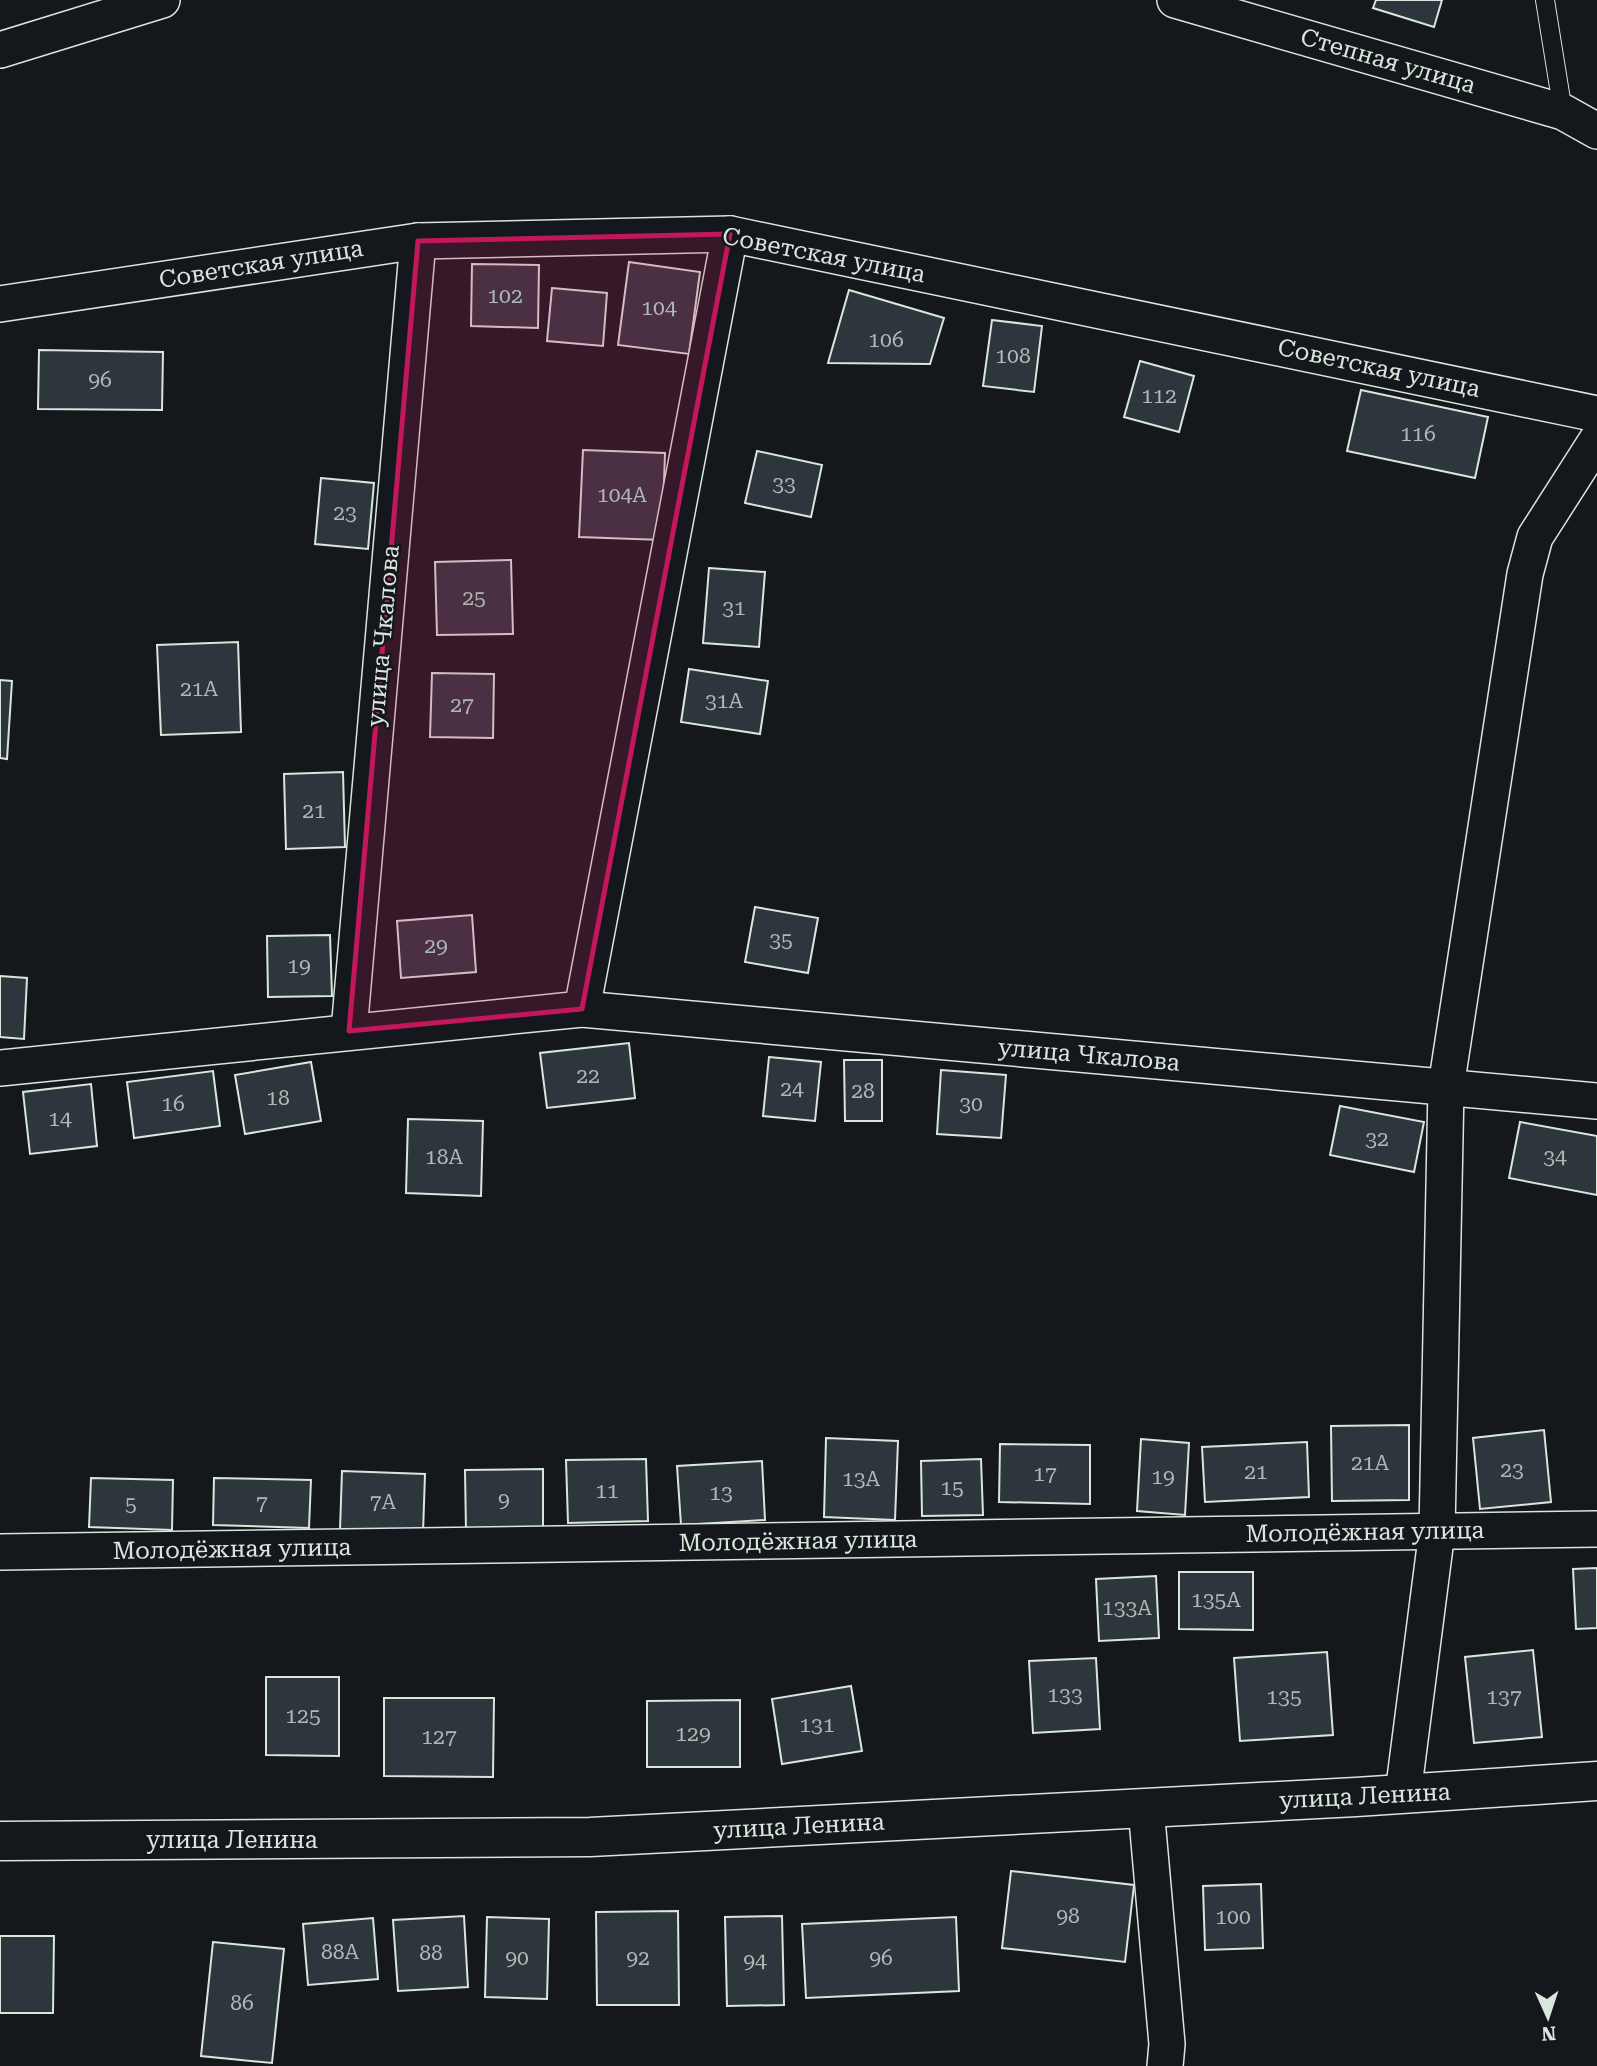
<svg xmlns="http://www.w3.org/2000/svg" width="1597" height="2066" viewBox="0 0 1597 2066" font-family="'Roboto Serif',serif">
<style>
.building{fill:#2c363c;stroke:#d8e6dc;stroke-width:2}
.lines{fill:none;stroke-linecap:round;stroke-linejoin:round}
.lane-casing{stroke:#d8e6dc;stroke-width:20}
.street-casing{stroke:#d8e6dc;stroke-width:38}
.secondary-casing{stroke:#d8e6dc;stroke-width:41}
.lane{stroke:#14181c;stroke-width:18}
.street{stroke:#14181c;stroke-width:35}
.secondary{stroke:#14181c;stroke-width:38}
.marked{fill:#c2185b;fill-opacity:0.2;stroke:#c2185b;stroke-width:5;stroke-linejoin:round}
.labels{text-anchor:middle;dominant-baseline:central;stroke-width:5;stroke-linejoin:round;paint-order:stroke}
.number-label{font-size:21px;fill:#adbab4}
.street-label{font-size:24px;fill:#d8e6dc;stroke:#14181c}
</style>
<rect width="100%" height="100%" fill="#14181c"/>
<!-- building -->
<g class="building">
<polygon points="1376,0 1442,0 1434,27 1373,8"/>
<polygon points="629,262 700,272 689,354 618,345"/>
<polygon points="472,264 539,265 538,328 471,326"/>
<polygon points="552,288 607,293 603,346 547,341"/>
<polygon points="849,290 944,318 930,364 828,363"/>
<polygon points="992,320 1042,326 1034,392 983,386"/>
<polygon points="39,350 163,352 162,410 38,409"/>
<polygon points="1140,361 1194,376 1179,432 1124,417"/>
<polygon points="1361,390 1488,417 1475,478 1347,451"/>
<polygon points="583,450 665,453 662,540 579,537"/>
<polygon points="757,451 822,465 811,517 745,503"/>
<polygon points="321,478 374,483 368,549 315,544"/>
<polygon points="511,560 513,634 437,635 435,562"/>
<polygon points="709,568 765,572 759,647 703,643"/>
<polygon points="238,642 241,732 161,735 157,645"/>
<polygon points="689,669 768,681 760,734 681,722"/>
<polygon points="432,673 494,674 493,738 430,737"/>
<polygon points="0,680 12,681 7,759 0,758"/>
<polygon points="343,772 345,847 286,849 284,774"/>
<polygon points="755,907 818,918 808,973 745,962"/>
<polygon points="472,915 476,972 401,978 397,921"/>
<polygon points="330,935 332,996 268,997 267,936"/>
<polygon points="0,976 27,978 24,1039 0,1037"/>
<polygon points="629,1043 635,1098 547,1108 540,1053"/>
<polygon points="769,1057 821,1062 815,1121 763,1116"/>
<polygon points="844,1060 882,1060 882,1121 845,1121"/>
<polygon points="311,1062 321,1121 245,1134 235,1075"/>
<polygon points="941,1070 1006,1075 1001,1138 937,1134"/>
<polygon points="213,1071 220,1126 134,1138 127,1082"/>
<polygon points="91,1084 97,1146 30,1154 23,1092"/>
<polygon points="1340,1106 1424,1122 1414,1172 1330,1155"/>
<polygon points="408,1119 483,1121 481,1196 406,1193"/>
<polygon points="1520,1122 1597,1136 1597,1195 1509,1178"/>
<polygon points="1409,1425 1409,1500 1332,1501 1331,1426"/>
<polygon points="1544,1430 1551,1502 1480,1509 1473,1438"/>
<polygon points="826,1438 898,1441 895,1520 824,1517"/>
<polygon points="1141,1439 1189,1443 1185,1515 1137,1511"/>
<polygon points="1307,1442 1309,1497 1205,1502 1202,1447"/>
<polygon points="1000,1444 1090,1445 1090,1504 999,1502"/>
<polygon points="646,1459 648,1521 568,1523 566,1460"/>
<polygon points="981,1459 983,1515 922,1516 921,1461"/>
<polygon points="762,1461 765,1520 681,1525 677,1466"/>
<polygon points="543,1469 543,1530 466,1532 465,1470"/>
<polygon points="342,1471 425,1474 423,1533 340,1530"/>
<polygon points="91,1478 173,1480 172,1530 89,1527"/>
<polygon points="214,1478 311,1480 309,1528 213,1525"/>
<polygon points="1597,1568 1597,1628 1576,1629 1573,1569"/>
<polygon points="1179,1572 1253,1572 1253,1630 1179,1629"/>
<polygon points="1156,1576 1159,1638 1099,1641 1096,1579"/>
<polygon points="1533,1650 1542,1737 1474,1743 1465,1657"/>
<polygon points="1327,1652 1333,1735 1240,1741 1234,1658"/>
<polygon points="1096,1658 1100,1729 1033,1733 1029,1661"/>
<polygon points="266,1677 339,1677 339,1756 266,1755"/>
<polygon points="851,1686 862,1751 782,1764 772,1699"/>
<polygon points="384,1698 494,1698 493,1777 384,1776"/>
<polygon points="740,1700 740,1767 647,1767 647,1701"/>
<polygon points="1011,1871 1134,1885 1125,1962 1002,1948"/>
<polygon points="1261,1884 1263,1948 1205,1950 1203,1886"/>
<polygon points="678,1911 679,2005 597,2005 596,1912"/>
<polygon points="464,1916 468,1987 398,1991 393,1920"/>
<polygon points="782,1916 784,2005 727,2006 725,1917"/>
<polygon points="487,1917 549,1919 547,1999 485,1997"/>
<polygon points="956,1917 959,1991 806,1998 802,1924"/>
<polygon points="373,1918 378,1979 308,1985 303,1924"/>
<polygon points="0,1936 54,1936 53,2013 0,2013"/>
<polygon points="213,1942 284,1949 272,2063 201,2056"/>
</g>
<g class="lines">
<defs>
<polyline id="lane" points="1545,0 1563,112"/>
<g id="street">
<polyline points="1175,0 1563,112 1597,131"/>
<polyline points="0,50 162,0"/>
<polyline points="0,304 418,241 730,234 1597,414"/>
<polyline points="582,1009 730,234"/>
<polyline points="349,1031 418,241"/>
<polyline points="0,1068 582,1009 1597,1101"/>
<polyline points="0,1552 1597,1529"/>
<polyline points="1403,1794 1437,1531 1446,1087 1525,574 1535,537 1597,440"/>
<polyline points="1146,1808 1167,2044 1165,2066"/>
</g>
<polyline id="secondary" points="0,1841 590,1837 1356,1797 1597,1781"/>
</defs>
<!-- lane casing -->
<use href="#lane" class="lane-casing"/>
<!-- street casing -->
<use href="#street" class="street-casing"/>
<!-- secondary casing -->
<use href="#secondary" class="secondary-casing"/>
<!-- lane -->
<use href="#lane" class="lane"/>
<!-- street -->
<use href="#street" class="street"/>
<!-- secondary -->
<use href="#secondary" class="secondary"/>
</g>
<!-- marked area -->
<path class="marked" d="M730,234L582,1009L349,1031L418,241Z"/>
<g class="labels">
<!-- number labels -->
<g class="number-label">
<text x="505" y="296">102</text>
<text x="659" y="308">104</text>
<text x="886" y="340">106</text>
<text x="1013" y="356">108</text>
<text x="100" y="380">96</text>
<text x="1159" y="396">112</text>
<text x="1418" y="434">116</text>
<text x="784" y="484">33</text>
<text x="622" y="495">104А</text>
<text x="345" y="513">23</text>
<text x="474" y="598">25</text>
<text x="734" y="608">31</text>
<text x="199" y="689">21А</text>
<text x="724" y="701">31А</text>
<text x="462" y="705">27</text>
<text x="314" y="811">21</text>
<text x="781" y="940">35</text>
<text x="436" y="946">29</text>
<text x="299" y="966">19</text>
<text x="588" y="1076">22</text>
<text x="792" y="1089">24</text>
<text x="863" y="1091">28</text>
<text x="278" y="1098">18</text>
<text x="173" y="1104">16</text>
<text x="971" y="1104">30</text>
<text x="60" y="1119">14</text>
<text x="1377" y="1139">32</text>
<text x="444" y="1157">18А</text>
<text x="1555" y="1157">34</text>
<text x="1370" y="1463">21А</text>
<text x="1512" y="1470">23</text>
<text x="1256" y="1472">21</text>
<text x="1045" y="1474">17</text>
<text x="1163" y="1477">19</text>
<text x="861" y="1479">13А</text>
<text x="952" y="1488">15</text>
<text x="607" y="1491">11</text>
<text x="721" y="1493">13</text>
<text x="504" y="1500">9</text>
<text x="383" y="1502">7А</text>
<text x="262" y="1503">7</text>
<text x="131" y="1504">5</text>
<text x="1216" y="1600">135А</text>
<text x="1127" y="1608">133А</text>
<text x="1065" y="1695">133</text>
<text x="1284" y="1697">135</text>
<text x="1504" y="1697">137</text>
<text x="303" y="1716">125</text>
<text x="817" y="1725">131</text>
<text x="693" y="1734">129</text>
<text x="439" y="1737">127</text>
<text x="1068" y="1916">98</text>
<text x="1233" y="1917">100</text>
<text x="340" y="1952">88А</text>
<text x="431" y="1953">88</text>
<text x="517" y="1958">90</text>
<text x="638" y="1958">92</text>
<text x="881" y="1958">96</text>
<text x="755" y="1961">94</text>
<text x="242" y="2003">86</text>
</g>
<!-- street labels -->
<g class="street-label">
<text transform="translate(1388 61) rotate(16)">Степная улица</text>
<text transform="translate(824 255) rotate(11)">Советская улица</text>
<text transform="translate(261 264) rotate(-9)">Советская улица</text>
<text transform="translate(1379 368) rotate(12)">Советская улица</text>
<text transform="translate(383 636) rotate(-85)">улица Чкалова</text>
<text transform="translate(1089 1055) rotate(5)">улица Чкалова</text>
<text transform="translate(1365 1532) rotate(-1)">Молодёжная улица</text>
<text transform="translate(798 1541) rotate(-1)">Молодёжная улица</text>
<text transform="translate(232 1549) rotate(-1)">Молодёжная улица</text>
<text transform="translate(1365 1796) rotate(-3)">улица Ленина</text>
<text transform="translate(799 1826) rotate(-3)">улица Ленина</text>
<text x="232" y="1840">улица Ленина</text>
</g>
</g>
<!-- north arrow -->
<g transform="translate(1548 2017) rotate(177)" stroke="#14181c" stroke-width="5" paint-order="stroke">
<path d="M0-5L12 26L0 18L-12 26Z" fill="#d8e6dc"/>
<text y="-10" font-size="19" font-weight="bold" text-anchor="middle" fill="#d8e6dc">N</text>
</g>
</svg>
